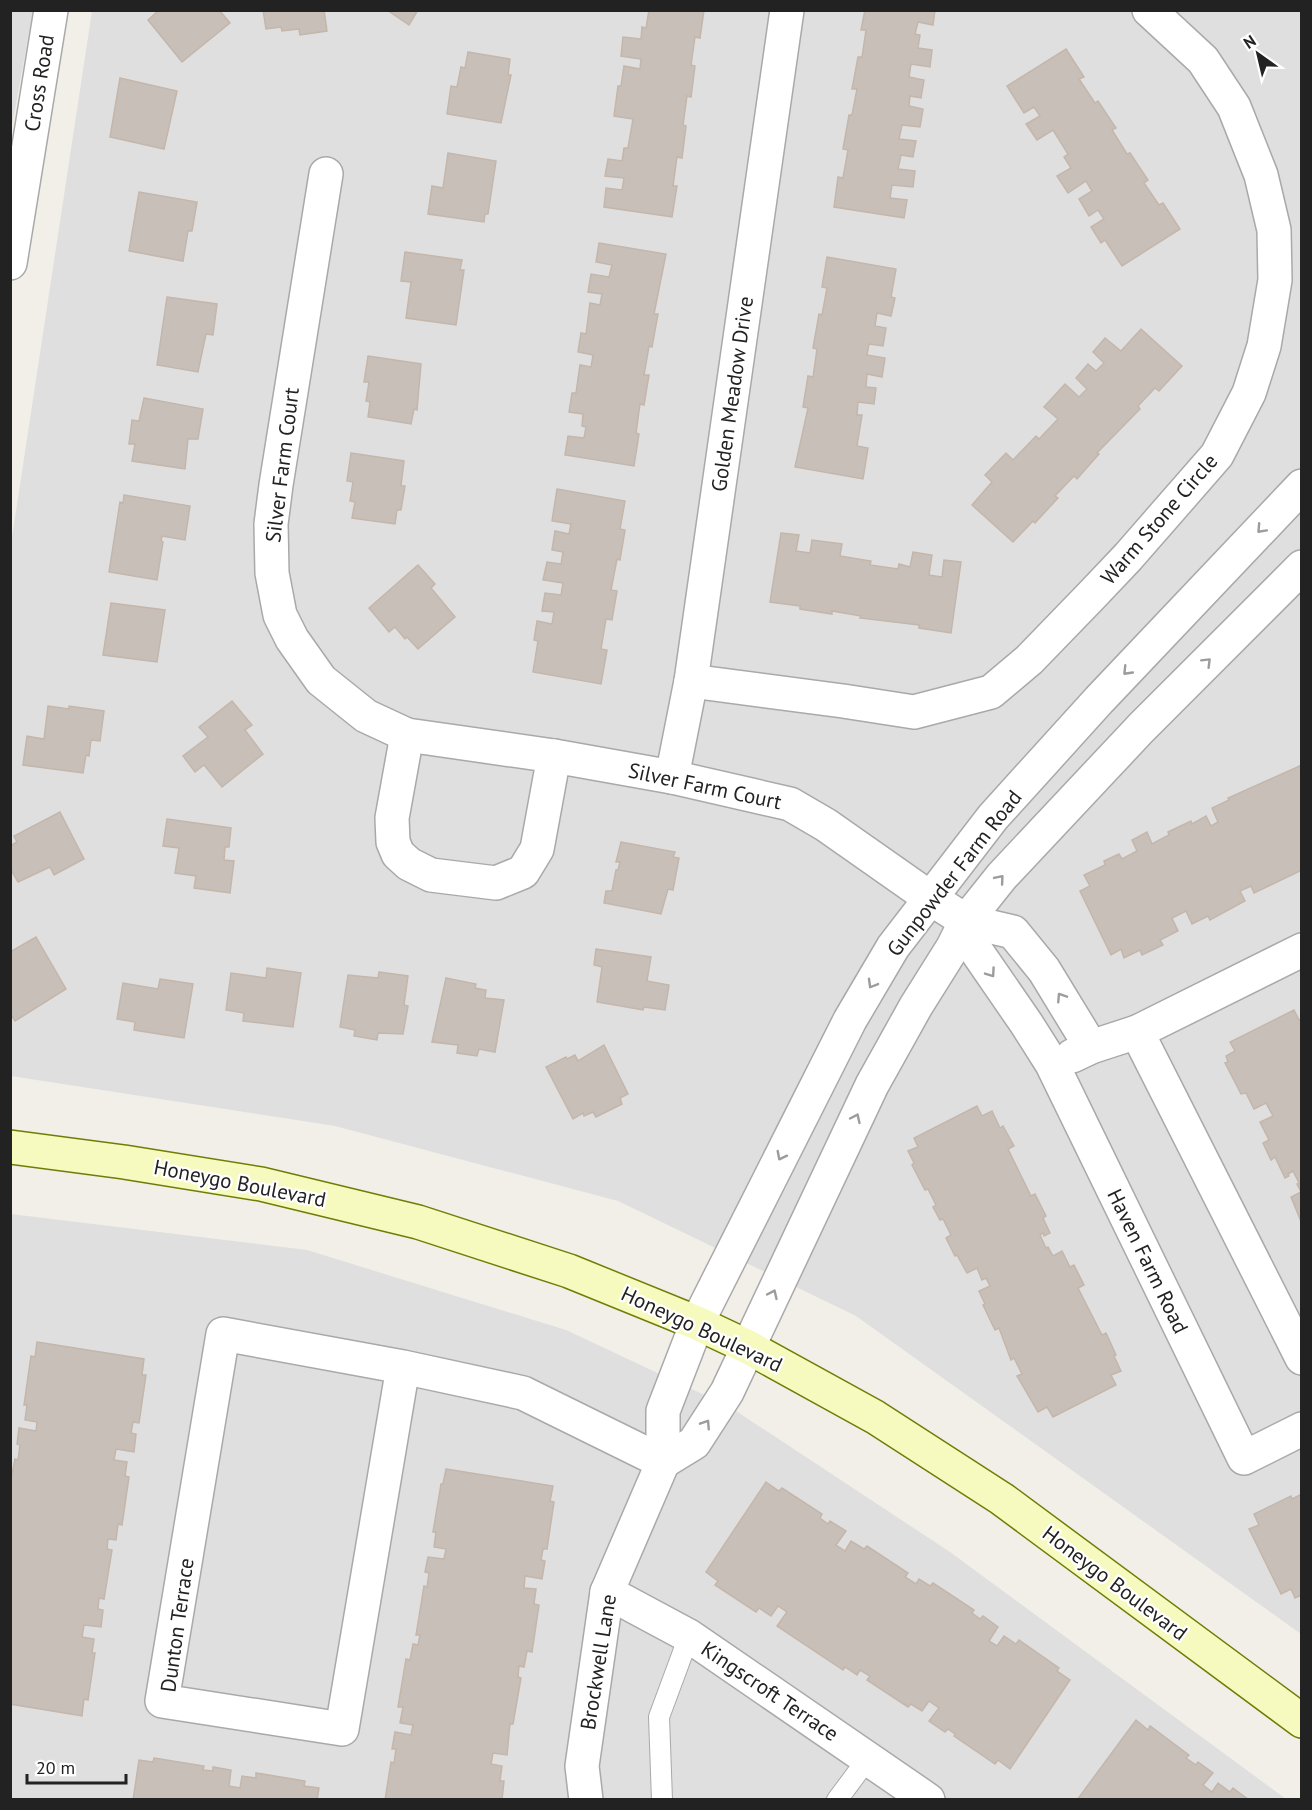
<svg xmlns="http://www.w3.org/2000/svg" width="1312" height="1810" viewBox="0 0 1312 1810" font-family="'PT Sans',sans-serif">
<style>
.residential{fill:#e0dfdf}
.building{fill:#c7bfb8;stroke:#c4b6ab;stroke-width:1.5}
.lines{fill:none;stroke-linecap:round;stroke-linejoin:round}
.lane-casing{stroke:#a9a9a9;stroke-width:22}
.street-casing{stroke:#a9a9a9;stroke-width:36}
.secondary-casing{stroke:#707d05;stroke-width:36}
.lane{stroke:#fff;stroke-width:20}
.street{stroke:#fff;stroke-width:33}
.secondary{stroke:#f7fabf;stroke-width:33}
.oneway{stroke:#9c9c9c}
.labels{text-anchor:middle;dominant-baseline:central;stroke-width:4.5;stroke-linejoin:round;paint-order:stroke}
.street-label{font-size:21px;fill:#222;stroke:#fff}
</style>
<rect width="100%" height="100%" fill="#f2efe9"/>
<!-- residential -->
<g class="residential">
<polygon points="11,10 33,11 11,131 10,11"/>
<polygon points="92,11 1301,11 1301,1634 856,1316 618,1201 335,1126 11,1076 11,544"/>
<polygon points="11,1214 307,1250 566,1330 730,1407 950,1552 1286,1799 11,1800"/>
</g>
<!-- building -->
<g class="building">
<polygon points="159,10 219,10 230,23 182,62 148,20"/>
<polygon points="263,10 324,10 327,31 300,35 299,29 282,31 281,27 266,29"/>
<polygon points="387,10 418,10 409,25"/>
<polygon points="649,10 704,10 700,38 695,37 691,65 695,66 691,97 687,96 683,125 686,126 682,158 677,157 673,186 677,186 672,217 604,207 606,188 622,190 624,178 605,176 608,159 622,161 624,148 628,148 633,119 614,116 618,86 621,86 624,66 640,69 641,59 621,56 623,37 641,39 642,27 646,28"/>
<polygon points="865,10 935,10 933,25 918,22 915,34 920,35 918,48 932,50 930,67 911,64 909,77 924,80 921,98 910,96 909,106 923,109 920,127 902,125 899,139 916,141 913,157 901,155 898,169 915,171 913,187 892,185 890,198 907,200 904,218 834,207 838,177 843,178 848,150 843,149 849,115 852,115 857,89 852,89 858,57 862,57 866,30 861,30"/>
<polygon points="1066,49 1084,77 1079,79 1095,103 1098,101 1116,128 1112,130 1127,154 1130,153 1148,180 1144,183 1159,205 1163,203 1180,229 1122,266 1105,240 1101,243 1091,227 1104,219 1098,210 1089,216 1079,199 1092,191 1086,181 1068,193 1057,176 1071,168 1064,157 1068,154 1053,130 1037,140 1026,124 1040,116 1034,107 1024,113 1007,86"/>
<polygon points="468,52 510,59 508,75 511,75 501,123 447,114 451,86 457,87 461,67 465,68"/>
<polygon points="120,78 177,91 164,149 110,137"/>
<polygon points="448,153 496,161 488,214 485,214 484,222 428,214 432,186 443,188"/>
<polygon points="139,192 197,202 192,231 188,231 183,261 129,251"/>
<polygon points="599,243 666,254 654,314 658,314 652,347 649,346 644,375 649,375 644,405 640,404 636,433 639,434 634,466 565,455 568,436 584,438 586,427 582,426 583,414 569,412 572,393 576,393 580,365 591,367 593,355 578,352 581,333 586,334 590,303 600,305 602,294 588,292 591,274 609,277 612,265 596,262"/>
<polygon points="405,252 462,260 460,270 464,270 456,325 406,318 411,282 401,281"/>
<polygon points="827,257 896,269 891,297 895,298 891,316 877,313 875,326 886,328 883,346 869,344 867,355 885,358 882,377 867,374 866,387 876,388 874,404 858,402 857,415 862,415 857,446 868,448 863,479 795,467 808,408 803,407 808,376 813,377 817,349 813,348 819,314 822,315 827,288 822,287"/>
<polygon points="167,297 217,304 213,335 206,334 198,372 157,365"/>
<polygon points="1141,329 1182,366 1159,391 1155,388 1138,406 1140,409 1097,453 1099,454 1077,479 1074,476 1055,496 1058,498 1035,523 1033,521 1013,542 972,505 992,482 985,475 1006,453 1013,460 1036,436 1039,439 1058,419 1044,407 1065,384 1079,397 1087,389 1076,378 1088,364 1096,371 1104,363 1093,352 1105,338 1121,351"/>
<polygon points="368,356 421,364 417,410 414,409 411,424 368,417 370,402 366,401 369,382 364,382"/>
<polygon points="144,398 203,409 198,439 188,439 185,469 132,461 135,444 129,444 132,420 139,421"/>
<polygon points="351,453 404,461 401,486 405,486 401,510 397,510 395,524 352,518 355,502 350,501 353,482 347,481"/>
<polygon points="557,489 625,501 620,529 625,530 620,560 617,559 611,590 617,591 612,620 606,619 601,649 607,650 601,684 533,672 538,641 534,640 537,621 552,624 554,612 542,611 545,593 561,595 563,583 543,580 547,562 561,564 563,552 552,550 555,531 569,534 571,524 552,521"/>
<polygon points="124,495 190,506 185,540 162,536 161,541 163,542 157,580 109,572 120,502 123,503"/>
<polygon points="781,533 799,535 796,551 810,553 812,540 842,544 840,556 871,561 870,565 898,569 899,564 910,567 913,552 932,555 929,575 942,577 944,560 961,562 951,633 919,628 919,625 860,618 861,616 832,611 832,614 800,609 800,606 770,602"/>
<polygon points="418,565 435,584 431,588 455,617 418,649 407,637 405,639 395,627 389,632 369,608"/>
<polygon points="111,603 165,610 157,662 103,655"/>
<polygon points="232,701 252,725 245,730 263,754 222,787 204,765 195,772 183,756 208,737 199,727"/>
<polygon points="48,706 69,709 69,706 104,711 100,741 91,740 89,756 86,755 83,773 23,765 27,736 44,739"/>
<polygon points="1302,765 1302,870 1254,893 1251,886 1240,891 1245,901 1210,920 1208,916 1192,924 1186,911 1172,918 1178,931 1160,940 1163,945 1142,955 1140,950 1124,958 1121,949 1111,955 1080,891 1090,886 1084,875 1105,865 1104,861 1119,854 1122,859 1137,851 1132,840 1147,832 1152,844 1169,835 1168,832 1191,821 1192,824 1206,816 1211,826 1218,822 1212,808 1229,800 1228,798"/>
<polygon points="60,812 84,859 54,875 50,867 18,882 10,868 10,846 17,842 14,836"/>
<polygon points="167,819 231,828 229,847 225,847 224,860 234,861 230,893 194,888 196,876 175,873 179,848 163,846"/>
<polygon points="621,842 675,852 673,857 679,858 673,890 668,889 661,914 604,903 606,891 612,891 616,870 618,870 620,862 616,862"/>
<polygon points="36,937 66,989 15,1021 10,1013 10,952"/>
<polygon points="596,949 651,957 647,981 669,985 665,1010 644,1007 643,1010 597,1002 602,967 594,965"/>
<polygon points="267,968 301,973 293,1027 243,1021 244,1013 226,1010 231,973 266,978"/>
<polygon points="379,972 408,976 404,1005 408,1006 403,1034 378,1033 377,1040 354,1036 355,1030 340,1027 348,975 378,978"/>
<polygon points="446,978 476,984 475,988 486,990 485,998 504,1000 495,1052 479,1049 477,1056 457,1053 458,1045 432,1042"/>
<polygon points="160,979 193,984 184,1038 134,1030 135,1022 117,1019 123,983 158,989"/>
<polygon points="1294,1010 1299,1020 1302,1019 1302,1224 1291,1197 1301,1192 1297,1184 1299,1183 1293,1171 1288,1174 1289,1176 1285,1178 1275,1157 1271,1160 1263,1143 1269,1140 1260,1122 1273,1116 1266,1103 1254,1109 1246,1093 1241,1094 1225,1063 1228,1062 1226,1056 1235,1051 1230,1042"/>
<polygon points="604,1045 628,1094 620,1098 622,1104 596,1117 593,1112 584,1116 583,1113 573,1119 546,1067 566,1057 567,1059 575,1055 578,1061"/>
<polygon points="977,1106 982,1116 992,1111 1000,1128 1003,1126 1014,1146 1008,1149 1031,1196 1035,1194 1046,1216 1043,1218 1050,1233 1044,1236 1043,1233 1040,1235 1046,1248 1048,1247 1053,1256 1062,1251 1070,1267 1074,1265 1084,1285 1078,1288 1102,1335 1106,1333 1116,1355 1114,1356 1121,1371 1111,1375 1116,1385 1053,1417 1047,1407 1038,1412 1017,1376 1022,1374 1014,1358 1011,1360 999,1328 995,1330 983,1305 985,1304 979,1291 990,1286 986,1278 982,1280 977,1268 967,1273 957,1255 955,1256 946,1238 951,1235 943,1219 940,1220 933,1207 936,1205 928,1189 925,1190 912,1165 914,1163 908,1151 918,1147 914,1138"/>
<polygon points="37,1342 144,1359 142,1375 146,1375 139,1423 133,1422 131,1433 136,1434 134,1452 116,1449 114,1460 127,1462 125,1476 129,1477 122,1525 118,1524 116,1540 108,1539 107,1549 112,1550 104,1599 99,1598 98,1609 103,1610 101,1627 84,1625 82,1637 94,1639 92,1653 95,1653 88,1700 84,1699 82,1716 10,1704 10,1484 15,1459 18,1460 20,1445 17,1444 19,1428 36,1431 37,1422 25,1420 27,1405 24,1405 31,1356 35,1357"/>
<polygon points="446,1469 553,1486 550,1501 554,1502 547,1549 543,1549 541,1560 545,1561 542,1579 525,1576 524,1588 536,1589 534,1604 539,1605 532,1652 527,1651 524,1667 519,1666 518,1677 521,1678 513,1724 510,1724 507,1755 493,1753 491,1764 502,1766 500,1781 504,1781 502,1800 385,1800 391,1762 394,1763 396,1749 392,1749 395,1732 411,1735 413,1725 400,1723 403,1707 398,1707 406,1659 410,1660 413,1644 418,1645 420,1635 416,1635 424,1586 427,1587 429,1573 425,1572 428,1557 444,1559 446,1549 434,1547 436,1532 433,1532 441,1484 443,1484"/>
<polygon points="766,1482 779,1491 782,1488 822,1514 820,1518 828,1524 830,1521 846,1531 836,1545 845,1551 851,1541 864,1549 867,1546 908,1573 905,1577 916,1584 919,1579 930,1586 933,1583 974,1610 972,1613 980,1619 983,1616 998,1627 989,1641 997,1646 1004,1636 1016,1644 1019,1640 1059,1668 1057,1671 1070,1680 1010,1769 998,1760 995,1764 954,1736 955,1734 948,1729 945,1732 929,1721 939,1708 929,1701 922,1711 911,1704 908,1707 867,1680 870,1676 860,1670 857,1675 845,1667 843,1670 777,1626 787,1612 778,1606 771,1616 759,1608 756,1612 715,1585 718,1581 706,1572"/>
<polygon points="1302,1494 1302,1595 1295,1598 1291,1589 1281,1594 1249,1529 1259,1525 1254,1514 1291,1496 1292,1499"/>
<polygon points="1136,1720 1148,1730 1150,1726 1189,1755 1186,1758 1196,1765 1198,1762 1213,1773 1203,1785 1212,1792 1218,1783 1230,1792 1233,1788 1249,1800 1077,1800"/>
<polygon points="154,1758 204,1766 203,1770 213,1771 213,1767 231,1770 229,1786 240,1788 242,1776 256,1778 256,1773 305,1781 304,1786 319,1788 317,1800 133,1800 139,1760 153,1762"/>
</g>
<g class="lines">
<defs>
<g id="lane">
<polyline points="662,1800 659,1717 689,1636"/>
<polyline points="837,1800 869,1757"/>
</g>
<g id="street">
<polyline points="326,174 276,485 271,524 272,573 280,615 292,639 321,680 366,716 407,735 554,756 672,777 790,804 826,825 930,898 966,921 1013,932 1044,970 1091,1047"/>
<polyline points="10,263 51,10"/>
<polyline points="691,681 843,701 914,712 991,692 1029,660 1091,596 1128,557 1217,455 1249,393 1264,346 1275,280 1274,230 1261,175 1234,107 1203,60 1149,10"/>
<polyline points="407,735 392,818 393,842 398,854 409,864 431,875 496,883 523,872 537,849 554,756"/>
<polyline points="672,777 691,681 787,10"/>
<polyline points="966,921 975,949 1026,1023 1052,1064 1244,1458 1302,1429"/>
<polyline points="1137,1032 1302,1358"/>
<polyline points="1072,1056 1091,1047 1137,1032 1302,950"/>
<polyline points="403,1367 342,1729 162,1701 223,1334 403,1367 523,1393 663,1462"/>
<polyline points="663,1462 694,1443 727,1392 872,1085 916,1006 953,947 966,921 1002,876 1141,728 1302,567"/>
<polyline points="607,1592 689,1636 928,1800"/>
<polyline points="586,1800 582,1766 607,1592 663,1462 663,1411 697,1323 850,1020 893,947 993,817 1099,700 1302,486"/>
</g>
<polyline id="secondary" points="10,1147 124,1162 261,1184 418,1222 569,1271 697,1323 748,1347 875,1417 1002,1499 1302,1721"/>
</defs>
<!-- lane casing -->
<use href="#lane" class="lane-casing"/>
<!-- street casing -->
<use href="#street" class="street-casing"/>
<!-- secondary casing -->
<use href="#secondary" class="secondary-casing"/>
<!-- lane -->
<use href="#lane" class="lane"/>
<!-- street -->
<use href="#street" class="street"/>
<!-- secondary -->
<use href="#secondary" class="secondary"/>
</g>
<!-- one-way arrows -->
<defs><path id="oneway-chevron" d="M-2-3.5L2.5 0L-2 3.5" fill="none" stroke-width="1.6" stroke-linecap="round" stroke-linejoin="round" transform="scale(1.5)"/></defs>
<g class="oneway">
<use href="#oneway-chevron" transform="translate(1261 529) rotate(133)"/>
<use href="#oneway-chevron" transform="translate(1207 662) rotate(-45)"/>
<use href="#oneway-chevron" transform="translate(1127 671) rotate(134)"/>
<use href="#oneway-chevron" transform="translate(1000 879) rotate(-50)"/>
<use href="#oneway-chevron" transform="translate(991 973) rotate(55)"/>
<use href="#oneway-chevron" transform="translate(872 984) rotate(120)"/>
<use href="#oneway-chevron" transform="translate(1061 997) rotate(-123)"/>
<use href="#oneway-chevron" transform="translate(856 1118) rotate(-65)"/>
<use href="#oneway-chevron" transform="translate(781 1156) rotate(117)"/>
<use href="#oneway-chevron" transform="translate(773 1294) rotate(-65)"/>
<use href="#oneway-chevron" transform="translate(706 1424) rotate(-57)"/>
</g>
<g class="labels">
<!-- street labels -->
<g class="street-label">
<text transform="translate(39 83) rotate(-81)">Cross Road</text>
<text transform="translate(732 394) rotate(-82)">Golden Meadow Drive</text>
<text transform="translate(282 465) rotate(-83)">Silver Farm Court</text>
<text transform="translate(1159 519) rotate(-49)">Warm Stone Circle</text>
<text transform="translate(705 786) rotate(12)">Silver Farm Court</text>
<text transform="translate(954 873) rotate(-52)">Gunpowder Farm Road</text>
<text transform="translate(240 1183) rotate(11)">Honeygo Boulevard</text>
<text transform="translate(1148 1261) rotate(64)">Haven Farm Road</text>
<text transform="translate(702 1329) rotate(25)">Honeygo Boulevard</text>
<text transform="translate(1115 1583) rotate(37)">Honeygo Boulevard</text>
<text transform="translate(177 1625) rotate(-82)">Dunton Terrace</text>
<text transform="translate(598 1662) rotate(-81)">Brockwell Lane</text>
<text transform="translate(770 1691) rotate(34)">Kingscroft Terrace</text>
</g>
</g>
<!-- border -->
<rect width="1312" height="1810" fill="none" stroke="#222222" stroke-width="24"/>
<!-- north arrow -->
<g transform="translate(1258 54) rotate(326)" stroke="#ffffff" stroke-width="4.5" paint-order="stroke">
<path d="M0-4.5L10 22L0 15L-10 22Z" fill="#222222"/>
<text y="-9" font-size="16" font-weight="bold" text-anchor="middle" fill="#222222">N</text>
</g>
<!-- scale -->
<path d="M27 1774v9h99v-9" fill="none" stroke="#222222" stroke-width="3"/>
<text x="36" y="1774" font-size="18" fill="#222222" stroke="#ffffff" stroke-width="4.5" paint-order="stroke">20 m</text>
</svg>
